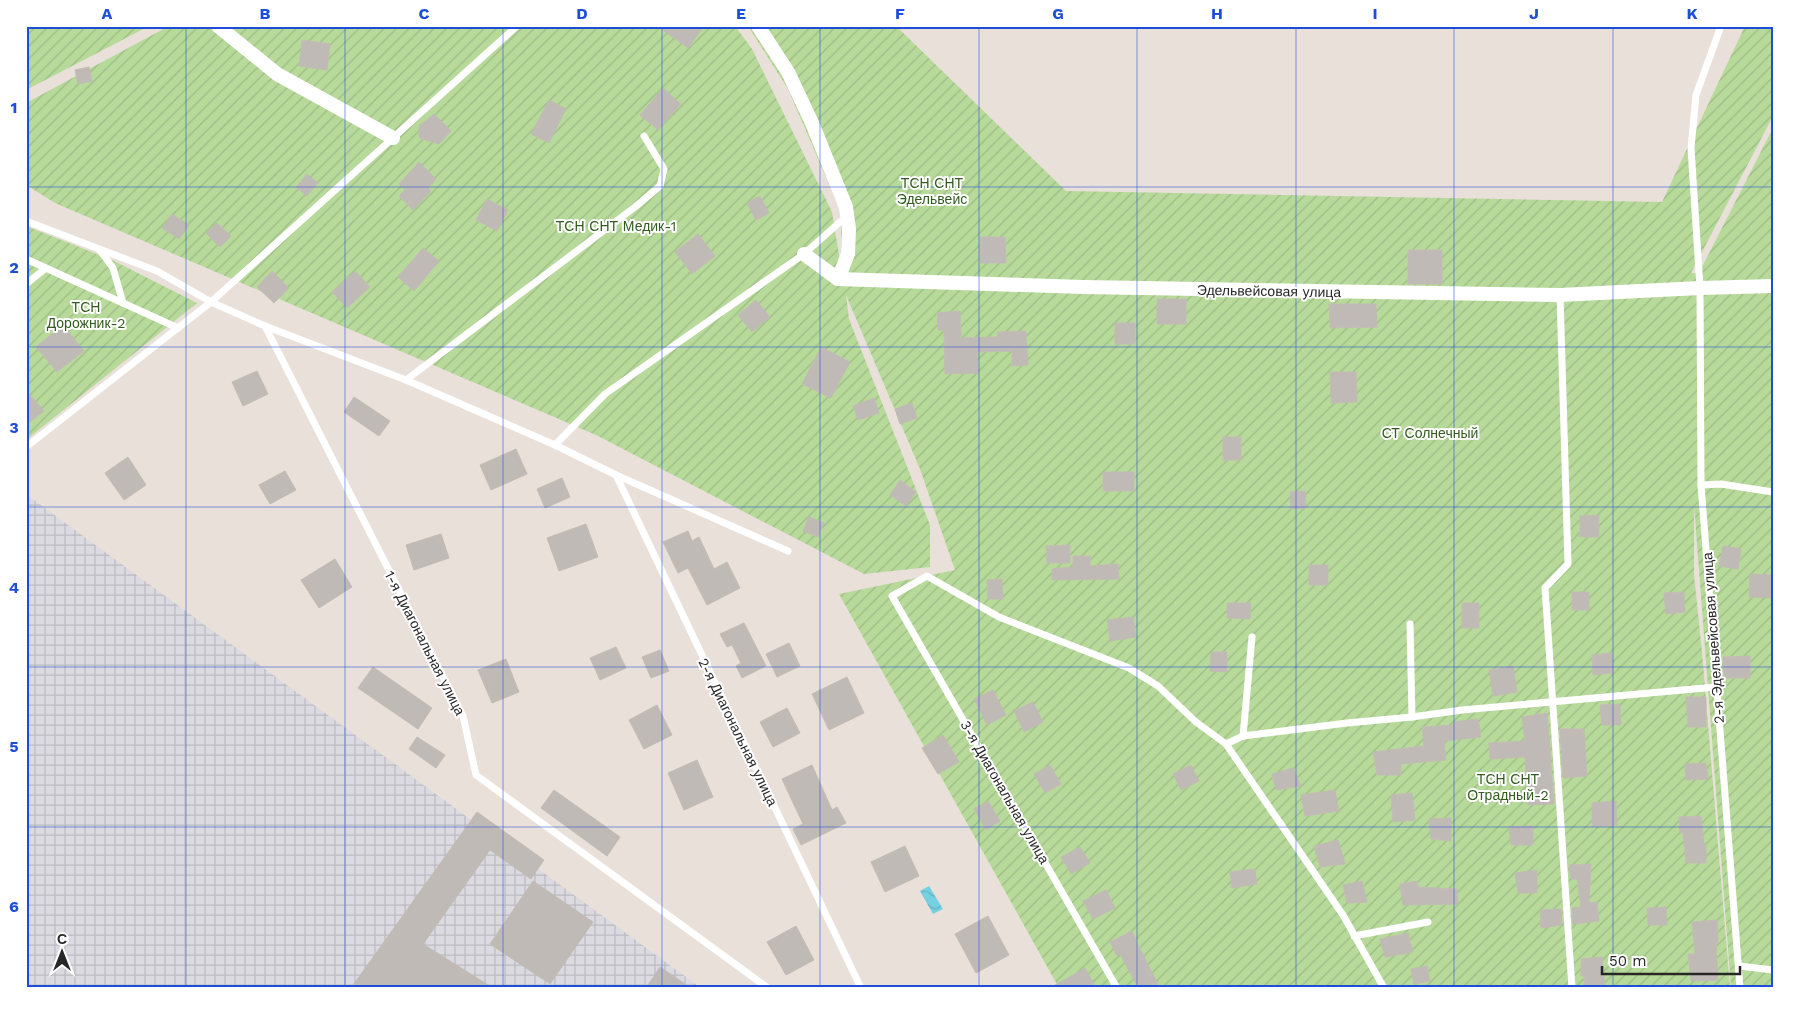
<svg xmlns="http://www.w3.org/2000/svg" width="1799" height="1014" viewBox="0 0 1799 1014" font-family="'Work Sans',sans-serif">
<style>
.industrial{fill:url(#industrial-grid)}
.garden{fill:url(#garden-furrows)}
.water{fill:url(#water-waves)}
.building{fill:#c0bab6;stroke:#c3bcb4}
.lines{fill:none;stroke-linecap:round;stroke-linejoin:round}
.service{stroke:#fff;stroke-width:7}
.minor{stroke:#fff;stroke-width:14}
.grid{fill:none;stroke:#1d4ed8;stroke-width:1;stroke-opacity:0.55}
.labels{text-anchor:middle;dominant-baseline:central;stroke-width:4;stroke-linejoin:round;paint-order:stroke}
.park-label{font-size:14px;fill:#325b1f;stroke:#fff}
.street-label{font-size:14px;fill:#272727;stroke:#fff}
.neatline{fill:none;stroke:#1d4ed8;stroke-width:2}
.grid-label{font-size:16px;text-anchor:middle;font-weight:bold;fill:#1d4ed8}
</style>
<defs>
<pattern id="industrial-grid" width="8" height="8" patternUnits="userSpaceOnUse" patternTransform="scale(1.25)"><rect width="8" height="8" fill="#dbdae1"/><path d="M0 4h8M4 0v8" fill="none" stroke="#bcbbc1"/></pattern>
<pattern id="garden-furrows" width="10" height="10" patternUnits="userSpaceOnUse" patternTransform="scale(1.25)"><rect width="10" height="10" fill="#b7da9a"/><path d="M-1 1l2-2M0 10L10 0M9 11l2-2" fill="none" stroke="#9dbb85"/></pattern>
<pattern id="water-waves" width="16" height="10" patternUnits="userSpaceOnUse" patternTransform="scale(1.25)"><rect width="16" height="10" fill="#75d1e2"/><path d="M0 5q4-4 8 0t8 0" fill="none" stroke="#65b3c2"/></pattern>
</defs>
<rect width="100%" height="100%" fill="#e8e0d9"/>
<!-- industrial -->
<polygon class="industrial" points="27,495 701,988 26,988"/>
<!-- garden -->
<g class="garden">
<polygon points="26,26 149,26 26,90"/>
<polygon points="169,26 735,26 752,49 832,212 841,267 841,212 788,89 748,26 896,26 1066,191 1662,202 1745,26 1773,26 1773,116 1691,273 1699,273 1773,128 1773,988 1731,988 1694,505 1694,575 1702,652 1730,988 1059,988 839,594 955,570 920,469 846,295 849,319 930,525 930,567 864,574 596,435 55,203 26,185 26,103"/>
<polygon points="26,226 112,260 197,303 26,440"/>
</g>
<!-- water -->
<polygon class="water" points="929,886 943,909 933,914 920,891"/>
<!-- building -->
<g class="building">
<polygon points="657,26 704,26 688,48"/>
<polygon points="302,40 330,44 327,70 299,66"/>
<polygon points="89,67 92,81 78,84 75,70"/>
<polygon points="663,88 681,104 658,130 640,115"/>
<polygon points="549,100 566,109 549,143 531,134"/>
<polygon points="434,114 451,131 439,144 419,138 419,126"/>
<polygon points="419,162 436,179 428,188 431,191 413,210 399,196 405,190 399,184"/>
<polygon points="307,174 318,183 307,196 296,187"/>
<polygon points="760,196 769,213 756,220 747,203"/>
<polygon points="487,199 508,210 497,231 476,220"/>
<polygon points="172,214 189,225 179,239 162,228"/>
<polygon points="217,223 231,236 220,247 206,233"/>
<polygon points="698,234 715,256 692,274 675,252"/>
<polygon points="980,237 1005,237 1006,263 980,263"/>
<polygon points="423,248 439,261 414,291 398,277"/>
<rect x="1408" y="250" width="34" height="34"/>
<polygon points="272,271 289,288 274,303 257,287"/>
<polygon points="355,271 370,287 347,308 332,292"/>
<rect x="1157" y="299" width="29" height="25"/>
<polygon points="756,300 770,317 752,332 738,315"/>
<polygon points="1329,304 1376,304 1377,327 1330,328"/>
<polygon points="960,311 961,338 998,337 997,332 1026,331 1028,365 1012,366 1012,351 977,352 978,373 945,374 944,330 938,330 937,313"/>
<rect x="1115" y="323" width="20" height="21"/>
<polygon points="63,325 84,351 57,372 36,347"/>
<polygon points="821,347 850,362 831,398 802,384"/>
<polygon points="257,371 268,394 243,406 232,382"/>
<polygon points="1330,372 1356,372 1357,402 1331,403"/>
<polygon points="26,390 44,411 26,425"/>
<polygon points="354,397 390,421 379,436 344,412"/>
<polygon points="874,398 879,413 858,420 853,406"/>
<polygon points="912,403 917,418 900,424 895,409"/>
<rect x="1223" y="437" width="18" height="23"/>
<polygon points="516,449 527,474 491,490 480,465"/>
<polygon points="128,457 146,485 124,500 105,473"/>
<polygon points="285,471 296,490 270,504 259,485"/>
<rect x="1103" y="472" width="31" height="19"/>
<polygon points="562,478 570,497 545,508 537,489"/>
<polygon points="900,480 916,492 906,506 890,495"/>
<polygon points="1305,491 1306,508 1291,509 1290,492"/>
<polygon points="1599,515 1599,537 1580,537 1580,516"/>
<polygon points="809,517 824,523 818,537 803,531"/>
<polygon points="586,524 598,557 559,571 547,538"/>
<polygon points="688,531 692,541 699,537 714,569 727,562 740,588 707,605 688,568 678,573 663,542"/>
<polygon points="441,534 449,558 414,570 406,545"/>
<polygon points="1070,545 1070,563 1047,563 1046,546"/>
<polygon points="1723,546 1741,549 1738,569 1719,566"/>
<polygon points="1073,556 1090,556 1090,566 1118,564 1119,579 1052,580 1052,569 1073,567"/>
<polygon points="335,559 352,587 319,608 301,580"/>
<rect x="1309" y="565" width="19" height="20"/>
<polygon points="1750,574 1772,575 1772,598 1749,597"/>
<polygon points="1002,579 1003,599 988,599 987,580"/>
<rect x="1572" y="592" width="17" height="18"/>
<polygon points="1684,592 1685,612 1666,614 1664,593"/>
<polygon points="1227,603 1251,603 1250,619 1227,618"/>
<rect x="1462" y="603" width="17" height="25"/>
<polygon points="1133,617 1136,637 1110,641 1107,620"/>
<polygon points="744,623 766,666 742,678 736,666 741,663 732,645 727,647 720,634"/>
<polygon points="789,643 800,666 777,677 766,654"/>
<polygon points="616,647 626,668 600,680 590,658"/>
<polygon points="660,650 669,671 651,678 642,657"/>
<polygon points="1211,652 1227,652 1227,672 1210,671"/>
<polygon points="1612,653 1613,673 1593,675 1592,655"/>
<polygon points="1750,656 1750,678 1724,678 1723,657"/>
<polygon points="506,659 519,692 492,703 478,670"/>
<polygon points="1513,666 1517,692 1493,696 1489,670"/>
<polygon points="373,667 432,708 418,729 358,688"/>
<polygon points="847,677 864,713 829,730 812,694"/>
<polygon points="993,690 1006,715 987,725 974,699"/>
<polygon points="1686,697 1706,697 1706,727 1688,727"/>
<polygon points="1033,702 1043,722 1024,732 1014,711"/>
<polygon points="1620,704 1621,725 1602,725 1600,705"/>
<polygon points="657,705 672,735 644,749 629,720"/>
<polygon points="787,708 800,733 773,747 760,722"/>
<polygon points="1547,713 1554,804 1528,805 1525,757 1490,759 1489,743 1525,741 1522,717"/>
<polygon points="1478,719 1481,737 1444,741 1446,760 1401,764 1401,775 1377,775 1373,752 1424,746 1422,727 1454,725 1453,722"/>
<polygon points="1560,729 1584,729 1587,776 1563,778"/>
<polygon points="943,735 959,762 938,774 922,748"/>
<polygon points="417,737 445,755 436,768 409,749"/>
<polygon points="697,760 713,797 684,810 668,773"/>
<polygon points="1706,763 1708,779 1686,780 1685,764"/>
<polygon points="812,765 832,810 837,807 846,823 801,845 793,829 803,824 782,779"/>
<polygon points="1050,765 1061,784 1045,793 1034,774"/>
<polygon points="1191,765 1199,781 1181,790 1173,774"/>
<polygon points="1293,768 1301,786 1276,790 1272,774"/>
<polygon points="554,790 620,837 607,856 541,808"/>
<polygon points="1335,790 1339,811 1305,816 1301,795"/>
<polygon points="1412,793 1415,820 1393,822 1391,795"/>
<polygon points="988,801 1000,821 986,830 974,809"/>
<polygon points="1616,801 1617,825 1592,827 1592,803"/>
<polygon points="477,812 544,860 531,879 490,850 423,944 493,988 351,988"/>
<polygon points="1701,816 1704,845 1706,845 1706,863 1686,863 1683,833 1680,833 1679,817"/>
<polygon points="1451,818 1451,841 1431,839 1429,819"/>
<polygon points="1533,826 1533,845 1511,845 1509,827"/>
<polygon points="1338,840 1345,864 1320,867 1314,846"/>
<polygon points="905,846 919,876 885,892 871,862"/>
<polygon points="1080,847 1090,863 1071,874 1061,857"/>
<polygon points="1591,864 1589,903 1597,902 1599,921 1573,924 1572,908 1581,907 1577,879 1571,879 1569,865"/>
<polygon points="1255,869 1257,884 1232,888 1230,872"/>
<polygon points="1537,870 1537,893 1518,893 1515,873"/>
<polygon points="533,881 593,922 550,984 490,944"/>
<polygon points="1362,881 1367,902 1347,903 1343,885"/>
<polygon points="1417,881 1418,887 1457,889 1458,904 1403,905 1400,884"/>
<polygon points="1106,890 1115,908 1093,919 1083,901"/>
<polygon points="1666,907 1667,925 1648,925 1647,908"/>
<polygon points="1561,909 1562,925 1541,928 1540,910"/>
<polygon points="988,916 1009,955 976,973 955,934"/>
<polygon points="1717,920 1718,943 1716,943 1718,980 1691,981 1688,954 1695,954 1692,922"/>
<polygon points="796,926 814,960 786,975 767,942"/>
<polygon points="1132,931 1138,945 1160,988 1138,988 1120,954 1117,956 1110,942"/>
<polygon points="1408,933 1413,952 1385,957 1380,939"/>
<polygon points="1602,957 1605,988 1585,988 1584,976 1581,976 1581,959"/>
<polygon points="1427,966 1430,981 1414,984 1411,969"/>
<polygon points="660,967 691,988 646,988"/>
<polygon points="1085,968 1096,988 1050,988"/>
</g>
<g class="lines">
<!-- service -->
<g class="service">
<polyline points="1721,26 1696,95 1691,148 1700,288 1701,485 1740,988"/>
<polyline points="26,221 157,271 211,302 265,326 406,380 555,445 616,475 788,551"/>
<polyline points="99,249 113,268 123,303"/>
<polyline points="26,259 178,328"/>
<polyline points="26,284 46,268"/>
<polyline points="1560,295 1568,564 1545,588 1572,988"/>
<polyline points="265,326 463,716 476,775 768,988"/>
<polyline points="406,380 635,207 660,186 664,169 644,136"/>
<polyline points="555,445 605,394 804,254 840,222"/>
<polyline points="26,447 211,302 517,26"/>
<polyline points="616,475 861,988"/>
<polyline points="1701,485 1721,484 1773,492"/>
<polyline points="1410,624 1412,717"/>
<polyline points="1243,736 1252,637"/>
<polyline points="1226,744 1243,736 1347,723 1412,717 1462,710 1716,687"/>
<polyline points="1354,936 1428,922"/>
<polyline points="1739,966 1773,970"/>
<polyline points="1117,988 892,596 927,576 999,617 1129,668 1158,686 1196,722 1226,744 1343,915 1384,988"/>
</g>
<!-- minor -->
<g class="minor">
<polyline points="218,26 277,74 393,138"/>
<polyline points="758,26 788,72 812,123 846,207 849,229 848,254 838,279"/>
<polyline points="804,254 838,279 1083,287 1560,295 1700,288 1773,286"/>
</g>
</g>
<!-- grid -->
<path class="grid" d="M186,26V988M345,26V988M503,26V988M662,26V988M820,26V988M979,26V988M1137,26V988M1296,26V988M1454,26V988M1613,26V988M26,187H1773M26,347H1773M26,507H1773M26,667H1773M26,827H1773"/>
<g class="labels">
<!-- park labels -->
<g class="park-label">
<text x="932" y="183">ТСН СНТ<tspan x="932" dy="16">Эдельвейс</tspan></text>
<text x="616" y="226">ТСН СНТ Медик-1</text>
<text x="86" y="307">ТСН<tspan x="86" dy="16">Дорожник-2</tspan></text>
<text x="1430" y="433">СТ Солнечный</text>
<text x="1508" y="779">ТСН СНТ<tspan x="1508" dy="16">Отрадный-2</tspan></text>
</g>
<!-- street labels -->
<g class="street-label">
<text transform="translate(1269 291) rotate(1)">Эдельвейсовая улица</text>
<text transform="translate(1713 638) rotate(-94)">2-я Эдельвейсовая улица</text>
<text transform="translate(425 643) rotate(63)">1-я Диагональная улица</text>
<text transform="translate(738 732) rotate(64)">2-я Диагональная улица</text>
<text transform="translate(1005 792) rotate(60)">3-я Диагональная улица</text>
</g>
</g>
<!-- border -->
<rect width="1799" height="1014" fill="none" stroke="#ffffff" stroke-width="55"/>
<!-- north arrow -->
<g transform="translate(62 952)" stroke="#ffffff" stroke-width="4" paint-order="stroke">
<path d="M0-4L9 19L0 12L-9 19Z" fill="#272727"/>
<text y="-8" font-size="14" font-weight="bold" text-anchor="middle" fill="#272727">С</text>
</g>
<!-- scale -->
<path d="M1602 966v8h138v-8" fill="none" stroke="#272727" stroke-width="2.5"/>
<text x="1609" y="966" font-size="15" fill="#272727" stroke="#ffffff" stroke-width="4" paint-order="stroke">50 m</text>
<rect x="28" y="28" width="1744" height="958" class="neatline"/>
<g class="grid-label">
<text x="107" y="19">A</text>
<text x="265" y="19">B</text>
<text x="424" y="19">C</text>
<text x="582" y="19">D</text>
<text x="741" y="19">E</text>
<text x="900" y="19">F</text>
<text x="1058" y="19">G</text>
<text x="1217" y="19">H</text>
<text x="1375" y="19">I</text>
<text x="1534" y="19">J</text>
<text x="1692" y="19">K</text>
<text x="14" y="113">1</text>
<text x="14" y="273">2</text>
<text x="14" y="433">3</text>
<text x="14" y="593">4</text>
<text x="14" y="752">5</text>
<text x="14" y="912">6</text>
</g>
</svg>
